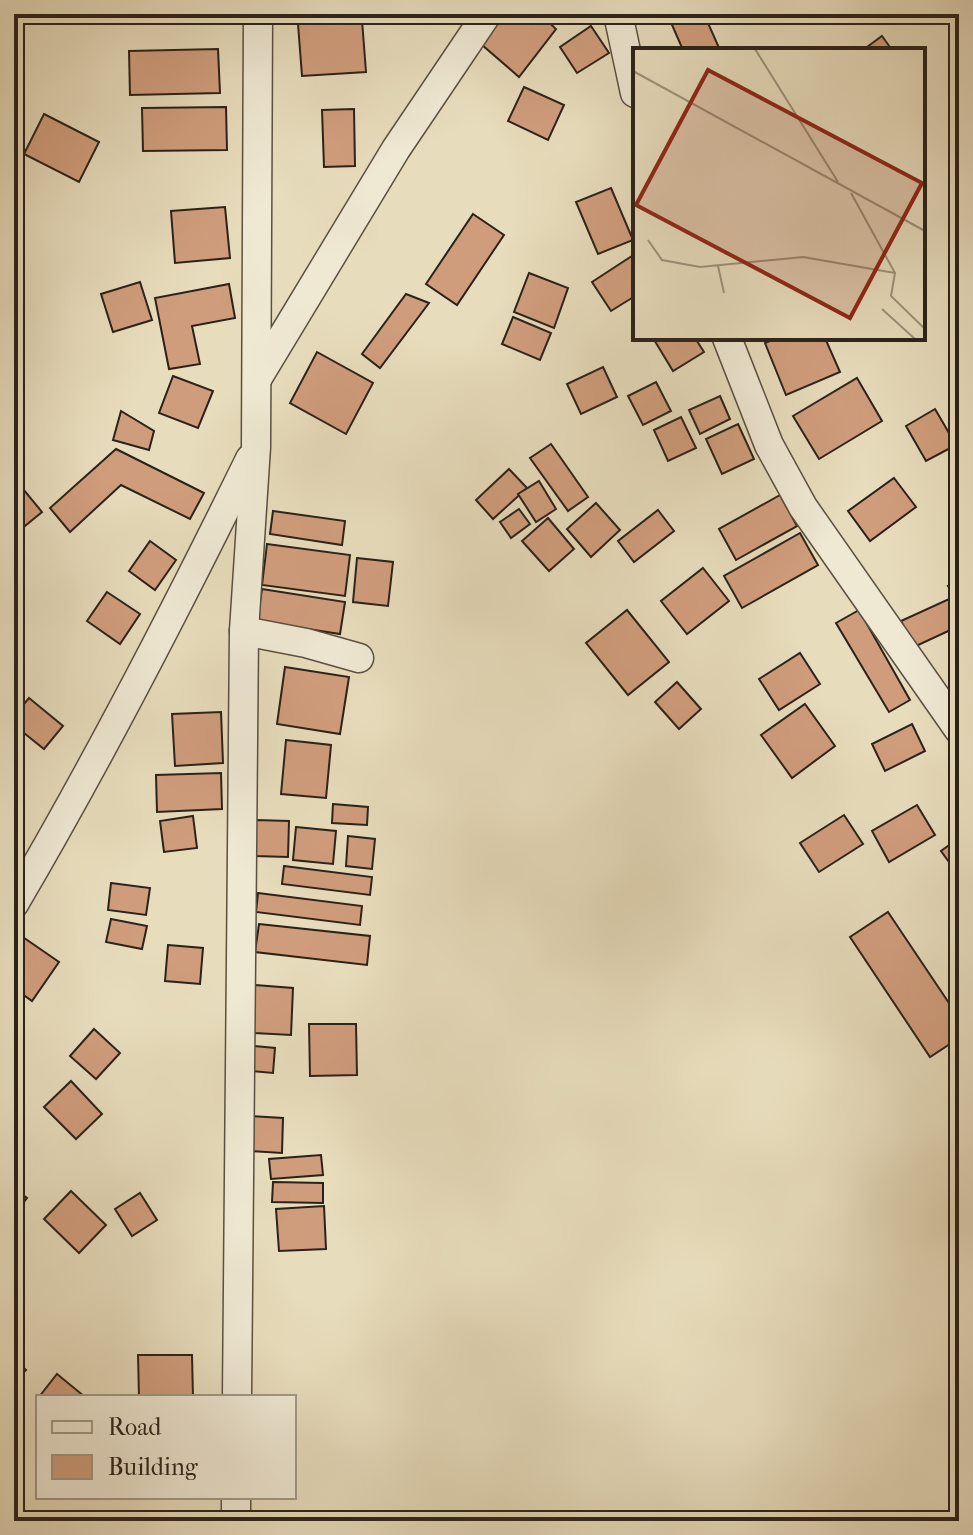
<svg xmlns="http://www.w3.org/2000/svg" width="973" height="1535" viewBox="0 0 973 1535" font-family="'IM FELL French Canon',serif">
<style>
.building{fill:#d09d7c;stroke:#2b2219;stroke-width:2}
.lines{fill:none;stroke-linecap:round;stroke-linejoin:round}
.minor-casing{stroke:#5a5042;stroke-width:31}
.minor{stroke:#efe8d3;stroke-width:28}
.inset-road{fill:none;stroke:#9c927b;stroke-width:2}
.view{fill:#8f2418;fill-opacity:0.15;stroke:#8f2418;stroke-width:4}
.inset-edge{fill:none;stroke:#2b2219;stroke-width:4}
</style>
<rect width="100%" height="100%" fill="#e7dcbc"/>
<filter id="stains"><feTurbulence type="fractalNoise" baseFrequency=".0025" numOctaves="4"/><feColorMatrix values="0 0 0 0 .2 0 0 0 0 .09 0 0 0 0 .02 0 0 0 .5 -.17"/></filter>
<radialGradient id="worn" r=".72"><stop offset=".6" stop-color="#630" stop-opacity="0"/><stop offset="1" stop-color="#630" stop-opacity=".3"/></radialGradient>
<!-- building -->
<g class="building">
<polygon points="503,14 540,14 556,29 519,77 481,44"/>
<polygon points="678,14 704,14 720,50 683,50 669,18"/>
<polygon points="362,20 366,72 302,76 298,24"/>
<polygon points="591,26 609,53 577,73 560,47"/>
<polygon points="882,36 892,50 863,50"/>
<polygon points="218,49 220,93 130,95 129,51"/>
<polygon points="524,87 564,105 548,140 508,121"/>
<polygon points="226,107 227,150 143,151 142,108"/>
<polygon points="354,109 355,166 324,167 322,110"/>
<polygon points="44,114 99,142 79,182 24,154"/>
<polygon points="611,188 633,240 598,254 576,202"/>
<polygon points="225,207 230,258 175,263 171,211"/>
<polygon points="473,214 504,235 457,305 426,284"/>
<polygon points="635,254 635,296 611,311 592,282"/>
<polygon points="529,273 568,288 554,328 514,312"/>
<polygon points="140,282 152,320 113,332 101,294"/>
<polygon points="229,284 235,318 192,326 200,364 169,369 155,298"/>
<polygon points="406,294 429,303 380,368 362,354"/>
<polygon points="513,317 551,333 540,360 502,344"/>
<polygon points="653,338 695,338 704,352 673,371"/>
<polygon points="777,338 825,338 840,372 786,395 765,343"/>
<polygon points="317,352 373,383 346,434 290,403"/>
<polygon points="603,367 617,397 581,414 567,384"/>
<polygon points="173,376 213,391 198,428 159,413"/>
<polygon points="857,378 882,421 819,459 793,416"/>
<polygon points="656,382 671,411 643,425 628,396"/>
<polygon points="720,396 730,419 700,434 689,410"/>
<polygon points="935,409 956,445 926,461 906,426"/>
<polygon points="121,411 154,431 149,450 113,440"/>
<polygon points="681,417 696,448 668,461 654,430"/>
<polygon points="738,424 754,459 722,474 706,439"/>
<polygon points="551,444 588,497 568,511 530,458"/>
<polygon points="116,449 204,493 190,519 121,485 70,532 50,508"/>
<polygon points="509,469 527,488 493,519 476,500"/>
<polygon points="14,478 42,512 14,535"/>
<polygon points="894,478 916,507 870,541 848,511"/>
<polygon points="539,481 556,509 536,522 518,494"/>
<polygon points="780,495 797,526 736,560 719,529"/>
<polygon points="596,503 620,530 591,557 567,529"/>
<polygon points="519,509 530,524 511,538 500,522"/>
<polygon points="658,510 674,531 634,562 618,541"/>
<polygon points="273,511 345,521 342,545 270,534"/>
<polygon points="548,518 574,549 549,571 522,541"/>
<polygon points="800,533 818,565 742,608 724,576"/>
<polygon points="150,541 176,560 155,590 129,571"/>
<polygon points="267,544 350,555 345,596 262,585"/>
<polygon points="357,558 393,562 388,606 353,602"/>
<polygon points="703,568 729,601 687,634 661,601"/>
<polygon points="959,580 959,605 948,586"/>
<polygon points="262,589 345,602 340,634 257,621"/>
<polygon points="107,592 140,614 120,644 87,621"/>
<polygon points="949,599 959,620 959,626 914,647 901,621"/>
<polygon points="627,610 669,662 628,695 586,643"/>
<polygon points="859,610 910,700 889,712 836,623"/>
<polygon points="800,653 820,684 779,710 759,679"/>
<polygon points="285,667 349,677 340,734 277,724"/>
<polygon points="677,682 701,709 679,729 655,702"/>
<polygon points="29,698 63,726 44,749 14,725 14,716"/>
<polygon points="805,704 835,746 792,778 761,735"/>
<polygon points="221,712 223,763 175,766 172,714"/>
<polygon points="912,724 925,751 885,771 872,744"/>
<polygon points="286,740 331,745 326,798 281,794"/>
<polygon points="14,751 24,760 14,784"/>
<polygon points="221,773 222,809 157,812 156,775"/>
<polygon points="333,804 368,807 367,825 332,823"/>
<polygon points="917,805 935,835 889,862 872,831"/>
<polygon points="844,815 863,844 819,872 800,843"/>
<polygon points="193,816 197,848 164,852 160,821"/>
<polygon points="256,820 289,821 288,857 255,856"/>
<polygon points="296,827 336,831 333,864 293,860"/>
<polygon points="348,836 375,839 372,869 346,866"/>
<polygon points="959,838 959,876 941,851"/>
<polygon points="284,866 372,877 370,895 282,884"/>
<polygon points="111,883 150,888 146,915 108,910"/>
<polygon points="258,893 362,906 360,925 256,912"/>
<polygon points="888,912 959,1018 959,1038 930,1057 850,937"/>
<polygon points="111,919 147,926 142,949 106,942"/>
<polygon points="259,924 370,936 367,965 255,952"/>
<polygon points="17,933 59,962 32,1001 14,988 14,938"/>
<polygon points="168,945 203,948 200,984 165,981"/>
<polygon points="255,985 293,988 291,1035 253,1033"/>
<polygon points="309,1024 356,1024 357,1075 310,1076"/>
<polygon points="94,1029 120,1053 96,1079 70,1056"/>
<polygon points="254,1046 275,1048 273,1073 252,1071"/>
<polygon points="71,1081 102,1114 76,1139 44,1107"/>
<polygon points="252,1116 283,1118 282,1153 250,1151"/>
<polygon points="321,1155 323,1175 271,1179 269,1159"/>
<polygon points="273,1182 323,1183 323,1203 272,1202"/>
<polygon points="14,1188 27,1198 14,1215"/>
<polygon points="71,1191 106,1225 79,1253 44,1219"/>
<polygon points="140,1193 157,1220 132,1236 115,1209"/>
<polygon points="324,1206 326,1249 279,1251 276,1209"/>
<polygon points="138,1355 192,1355 193,1397 139,1397"/>
<polygon points="14,1358 26,1370 14,1382"/>
<polygon points="57,1374 85,1397 39,1397"/>
</g>
<g class="lines">
<defs>
<g id="minor">
<polyline points="618,14 635,93"/>
<polyline points="727,338 769,445 803,507 959,730"/>
<polyline points="257,379 396,149 487,14"/>
<polyline points="244,631 306,643 359,658"/>
<path d="M14,904C99,759 176,610 250,459"/>
<polyline points="237,1397 244,631 256,447 258,14"/>
<polyline points="236,1521 236,1497"/>
</g>
</defs>
<!-- minor casing -->
<use href="#minor" class="minor-casing"/>
<!-- minor -->
<use href="#minor" class="minor"/>
</g>
<!-- overview -->
<g transform="translate(633 48)">
<rect width="292" height="292" fill="#e7dcbc"/>
<path class="inset-road" d="M122,1L205,134M0,23L292,183M218,145L262,225L258,248L292,281M15,192L29,212L67,219L170,209L262,225M85,218L91,245M249,261L282,291"/>
<path class="view" d="M75,22L289,135L217,270L3,157Z"/>
<rect width="292" height="292" class="inset-edge"/>
</g>
<!-- margin -->
<rect width="973" height="1535" fill="none" stroke="#e7dcbc" stroke-width="48"/>
<rect x="16" y="16" width="941" height="1503" fill="none" stroke="#2b2219" stroke-width="4"/>
<rect x="24" y="24" width="925" height="1487" fill="none" stroke="#2b2219" stroke-width="2"/>
<!-- legend -->
<rect x="36" y="1395" width="260" height="104" fill="#efe8d3" stroke="#a19989" stroke-width="2"/>
<rect x="52" y="1421" width="40" height="12" fill="#efe8d3" stroke="#a19989" stroke-width="2"/>
<text x="108" y="1435" font-size="24" fill="#2b2219">Road</text>
<rect x="52" y="1455" width="40" height="24" fill="#d09d7c" stroke="#a19989" stroke-width="2"/>
<text x="108" y="1475" font-size="24" fill="#2b2219">Building</text>
<rect width="100%" height="100%" filter="url(#stains)"/>
<rect width="100%" height="100%" fill="url(#worn)"/>
</svg>
